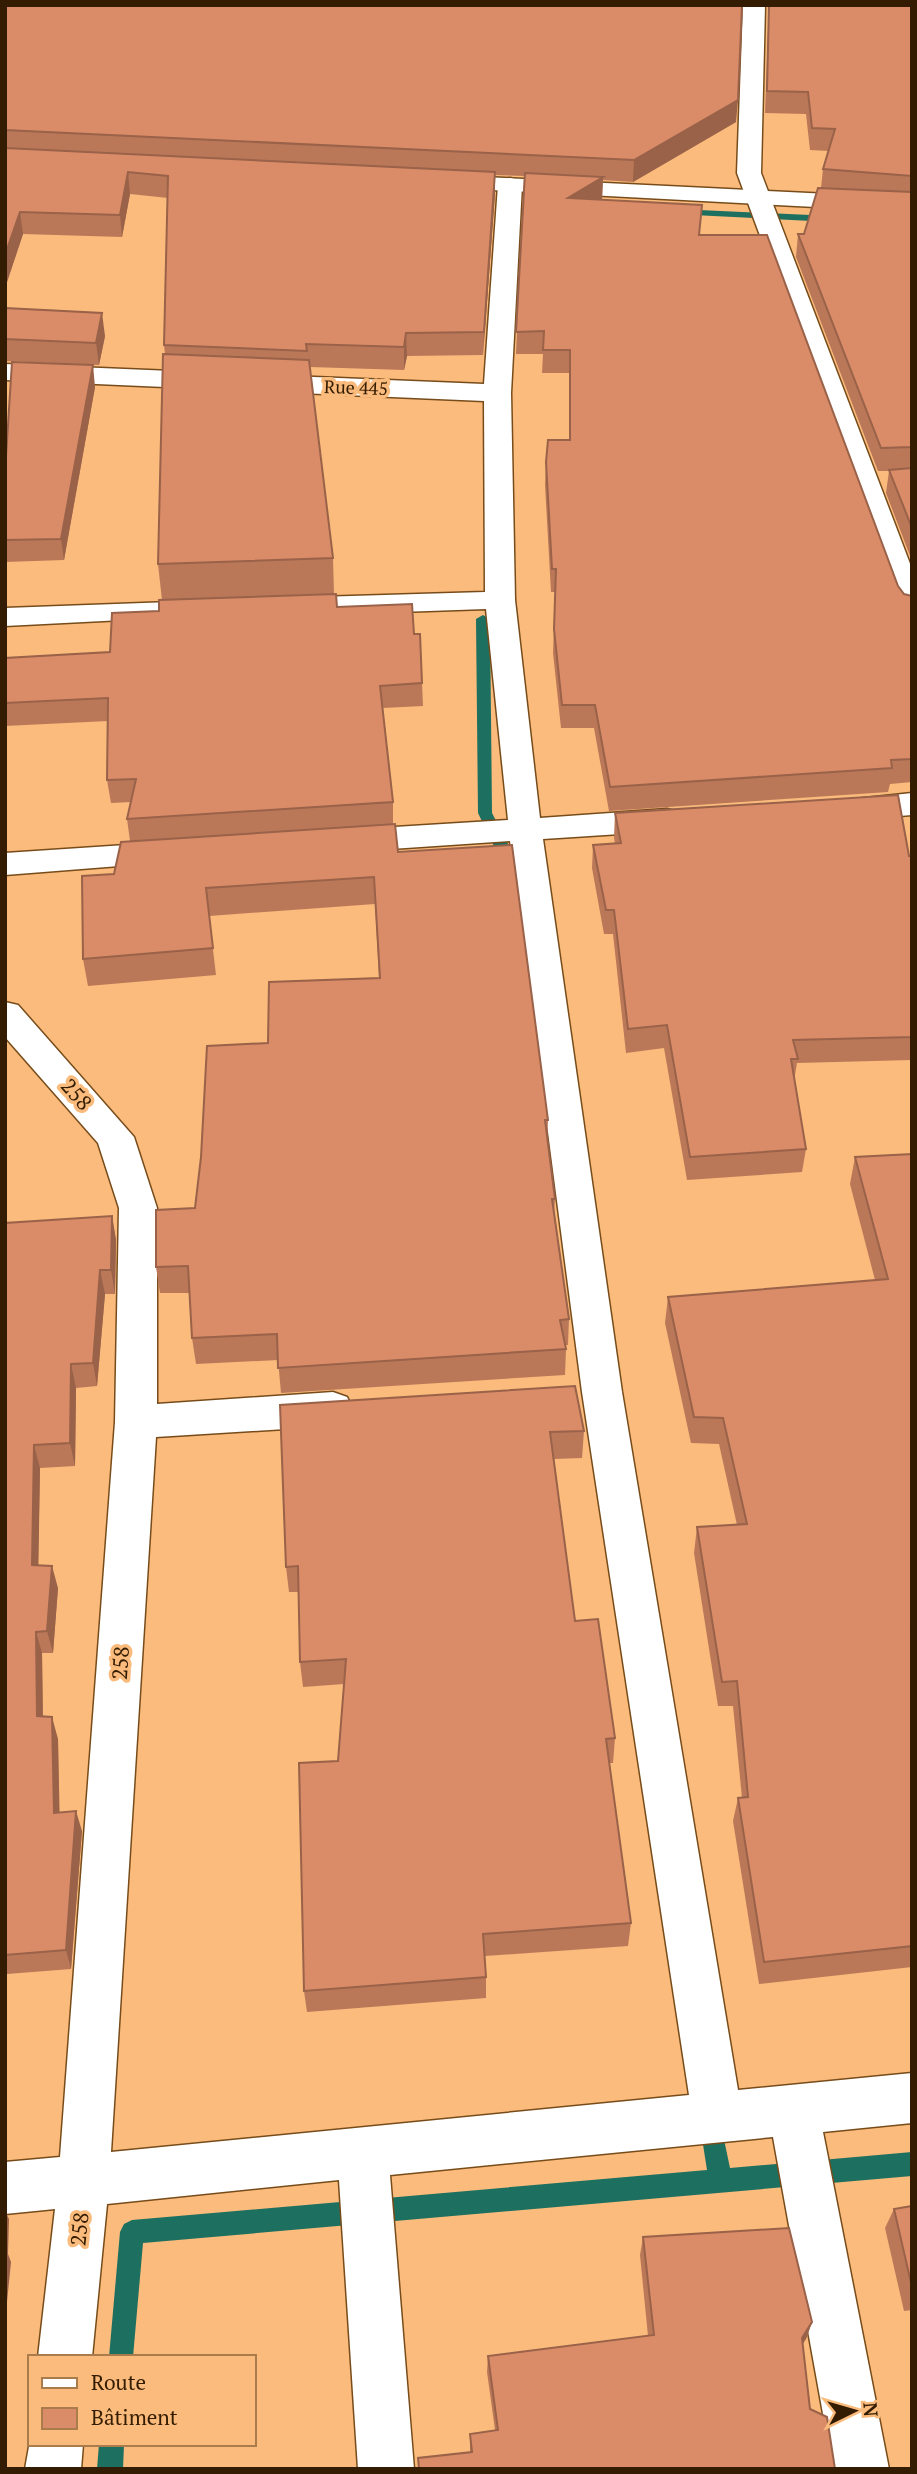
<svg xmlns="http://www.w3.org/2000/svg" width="917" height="2474" viewBox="0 0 917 2474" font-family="'PT Serif',serif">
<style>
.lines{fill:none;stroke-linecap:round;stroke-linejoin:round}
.stream{fill:#1d6f60;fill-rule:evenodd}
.minor-casing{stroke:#774c1a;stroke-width:3}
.secondary-casing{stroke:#774c1a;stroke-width:3}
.minor{fill:#fff;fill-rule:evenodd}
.secondary{fill:#fff;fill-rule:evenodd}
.wall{fill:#bb7859}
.shaded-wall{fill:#996249}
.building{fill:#da8c68;stroke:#996249;stroke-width:2}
.labels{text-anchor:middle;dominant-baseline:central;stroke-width:7;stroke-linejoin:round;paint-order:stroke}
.far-street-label{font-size:18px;fill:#331c01;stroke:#fabb7c}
.street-label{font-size:21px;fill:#331c01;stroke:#fabb7c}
</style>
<rect width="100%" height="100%" fill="#fabb7c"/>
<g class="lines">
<!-- stream -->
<g class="stream">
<polygon points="677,209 831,216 837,219 831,222 673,214 671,212"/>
<polygon points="483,615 490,619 492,813 519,865 511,870 503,865 478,813 476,619"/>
<polygon points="710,2108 718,2111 730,2168 912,2152 912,2176 143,2243 133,2357 109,2357 120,2232 124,2224 132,2220 707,2170 699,2119 702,2111"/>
<polygon points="99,2444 124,2444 123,2469 97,2469"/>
</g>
<defs>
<g id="minor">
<polygon points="743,5 765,5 761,173 912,569 912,618 901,615 897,609 737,173"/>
<polygon points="510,178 519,180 522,185 511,393 515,600 540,818 667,809 679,812 683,820 679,828 667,831 543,839 622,1392 738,2090 912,2073 912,2123 823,2132 889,2469 833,2469 773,2137 390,2175 414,2469 358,2469 339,2180 107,2204 92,2357 38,2357 55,2209 5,2214 5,2162 60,2157 115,1422 119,1208 98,1143 5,1037 5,1002 18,1005 134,1137 157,1208 157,1404 333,1392 347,1397 353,1409 347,1421 333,1426 156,1437 111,2152 689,2095 582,1392 510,841 346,852 334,849 329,841 334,833 346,830 508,820 486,609 284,616 273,613 269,607 273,601 284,598 485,592 484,401 5,380 5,364 484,384 498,185 501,180"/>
<polygon points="171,602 182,605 186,611 182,617 5,626 5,608"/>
<polygon points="912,793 912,815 849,820 837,817 833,809 837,801"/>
<polygon points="171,842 183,845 188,853 183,861 5,875 5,853"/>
<polygon points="30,2441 30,2444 83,2444 81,2469 25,2469"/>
</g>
<polygon id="secondary" points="444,175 912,198 912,212 435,187 432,182 435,177"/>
</defs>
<!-- minor casing -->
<use href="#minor" class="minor-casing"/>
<!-- secondary casing -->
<use href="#secondary" class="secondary-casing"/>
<!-- minor -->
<use href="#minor" class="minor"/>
<!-- secondary -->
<use href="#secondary" class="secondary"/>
</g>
<!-- wall -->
<g class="wall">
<polygon points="5,5 736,122 633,182 603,180 602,199 699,235 898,586 904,594 912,596 912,782 890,784 888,792 609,811 594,728 561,728 553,653 555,592 551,592 545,485 546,462 569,440 569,373 542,373 543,354 516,354 524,176 495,175 495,194 483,355 407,356 404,370 310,367 333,558 334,594 337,607 414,634 422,683 423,706 383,708 393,802 393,824 398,852 548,1120 547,1142 555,1199 554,1214 569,1319 568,1345 565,1345 566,1349 565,1375 281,1393 278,1360 196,1364 192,1338 189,1293 160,1293 156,1267 195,1208 268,1043 379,978 375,904 209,916 216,975 88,986 83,959 114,874 130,841 127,819 131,802 111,803 107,780 108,721 5,726 5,658 110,652 159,611 162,600 158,564 165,354 164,345 168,198 130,194 122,237 23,234 5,288"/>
<polygon points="769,5 912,5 912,561 886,493 889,471 878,471 796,257 798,234 804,234 821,188 823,169 829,151 810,150 806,114 765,113"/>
<polygon points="5,308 105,336 99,365 5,361"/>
<polygon points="95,387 64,560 5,562 5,472"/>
<polygon points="615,813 912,856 912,1060 797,1063 794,1081 806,1149 802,1172 687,1180 664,1048 626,1053 613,934 604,934 592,868 593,845 615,844 614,837"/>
<polygon points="912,1154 912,1967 759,1984 733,1821 738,1798 742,1798 733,1706 718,1706 694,1553 697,1527 737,1525 719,1444 691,1443 665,1323 668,1297 875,1280 850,1184 855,1157"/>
<polygon points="112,1216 116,1240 115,1294 105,1294 97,1386 76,1388 75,1466 40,1468 38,1566 58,1588 53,1653 42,1653 43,1716 58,1739 59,1812 82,1831 71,1969 7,1974 5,2015 5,1223"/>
<polygon points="280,1405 584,1431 582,1458 554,1459 575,1621 615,1738 613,1763 609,1763 631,1923 628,1946 485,1956 486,1977 486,1998 307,2012 304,1991 338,1761 344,1684 303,1687 300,1662 298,1592 289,1592 286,1567"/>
<polygon points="912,2206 912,2310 904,2311 885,2228 894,2209"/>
<polygon points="643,2237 812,2322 806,2339 470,2453 470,2434 495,2430 487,2372 488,2356 648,2336 640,2255"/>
</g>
<!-- shaded-wall -->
<g class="shaded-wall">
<polygon points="738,100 736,122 633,182 634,160"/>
<polygon points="128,172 130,194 122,237 120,215"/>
<polygon points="495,172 495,194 483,355 484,332"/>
<polygon points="603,177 602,199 568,198"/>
<polygon points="20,212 23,234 5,288 5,255"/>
<polygon points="102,313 105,336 99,365 96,343"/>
<polygon points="406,333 407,356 404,370 404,347"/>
<polygon points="93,365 95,387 64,560 61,539"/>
<polygon points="112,1216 116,1240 115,1294 111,1270"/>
<polygon points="100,1270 105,1294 97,1386 93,1363"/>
<polygon points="71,1364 76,1388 75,1466 70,1443"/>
<polygon points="34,1445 40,1468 38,1588 32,1565"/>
<polygon points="52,1566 58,1588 53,1653 47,1631"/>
<polygon points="36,1632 42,1653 43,1737 37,1716"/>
<polygon points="52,1717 58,1739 60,1833 54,1813"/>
<polygon points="76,1811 82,1831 71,1969 66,1950"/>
<polygon points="5,1970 7,1974 5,2015"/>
<polygon points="5,2211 9,2219 8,2254 11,2262 5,2322"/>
<polygon points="812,2322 806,2339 796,2355 802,2338"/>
</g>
<!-- building -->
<g class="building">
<polygon points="5,5 742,5 738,100 634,160 5,130"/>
<polygon points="769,5 912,5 912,176 823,169 835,129 812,128 808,92 767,91"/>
<polygon points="5,148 495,172 484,332 406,333 404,347 306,344 307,351 164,345 168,176 128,172 120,215 20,212 5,255"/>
<polygon points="525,173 603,177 568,198 702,205 699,235 767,235 898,586 904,594 912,596 912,759 891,760 892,768 610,787 595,705 562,705 554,629 556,569 552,569 546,462 548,440 570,440 570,350 543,350 544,331 516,332"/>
<polygon points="818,188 912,192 912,447 881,448 798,234 804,234"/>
<polygon points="5,308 102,313 96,343 5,339"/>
<polygon points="163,354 309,360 333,558 158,564"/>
<polygon points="12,362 93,365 61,539 5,540 5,472"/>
<polygon points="912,468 912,528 889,470"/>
<polygon points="336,594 337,607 412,604 414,634 420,634 422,683 380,686 393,802 127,819 136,779 107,780 108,698 5,703 5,658 110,652 112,613 159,611 159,600"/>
<polygon points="898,795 909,856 912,856 912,1037 793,1040 798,1059 791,1059 806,1149 690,1157 667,1025 628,1029 614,910 606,910 593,845 621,843 615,813"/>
<polygon points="395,824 398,852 512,845 548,1120 545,1120 555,1199 552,1199 569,1319 560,1320 566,1349 278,1368 277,1334 192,1338 188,1266 156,1267 156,1210 195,1208 201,1157 207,1046 268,1043 269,982 380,978 374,877 206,888 213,948 83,959 82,876 114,874 121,842"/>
<polygon points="912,1154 912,1626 911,1626 912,1631 912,1946 764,1962 738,1798 748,1797 737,1681 722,1682 697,1527 747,1524 723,1418 694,1417 668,1297 888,1279 855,1157"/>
<polygon points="112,1216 111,1270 100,1270 93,1363 71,1364 70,1443 34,1445 32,1565 52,1566 47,1631 36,1632 37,1716 52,1717 54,1813 76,1811 66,1950 5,1955 5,1223"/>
<polygon points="575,1386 584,1431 550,1432 575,1621 598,1619 615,1738 606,1739 631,1923 483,1934 486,1977 304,1991 299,1763 338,1761 346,1659 300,1662 298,1566 286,1567 280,1405"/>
<polygon points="912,2206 912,2287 894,2209"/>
<polygon points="789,2228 812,2322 802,2338 810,2409 827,2417 835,2469 419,2469 418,2458 472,2452 470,2434 498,2430 488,2356 654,2335 643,2237"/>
</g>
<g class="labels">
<!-- far-street labels -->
<g class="far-street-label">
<text transform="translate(356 387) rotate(2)">Rue 445</text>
</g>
<!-- street labels -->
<g class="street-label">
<text transform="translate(77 1094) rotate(48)">258</text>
<text transform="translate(120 1663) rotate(-86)">258</text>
<text transform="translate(79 2229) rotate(-84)">258</text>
</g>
</g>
<!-- border -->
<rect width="917" height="2474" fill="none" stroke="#331c01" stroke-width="14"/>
<!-- legend -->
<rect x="28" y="2355" width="228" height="91" fill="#fabb7c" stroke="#aa7b4b" stroke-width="2"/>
<rect x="42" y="2378" width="35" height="10" fill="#ffffff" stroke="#aa7b4b" stroke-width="2"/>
<text x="91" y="2390" font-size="21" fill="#331c01">Route</text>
<rect x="42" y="2408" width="35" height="21" fill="#da8c68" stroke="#aa7b4b" stroke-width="2"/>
<text x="91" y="2425" font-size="21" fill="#331c01">Bâtiment</text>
<!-- north arrow -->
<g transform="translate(854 2411) rotate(85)" stroke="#fabb7c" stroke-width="5" paint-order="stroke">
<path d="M0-5L12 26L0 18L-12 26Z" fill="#331c01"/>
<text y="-10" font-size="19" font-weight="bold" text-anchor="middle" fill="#331c01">N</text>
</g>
</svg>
